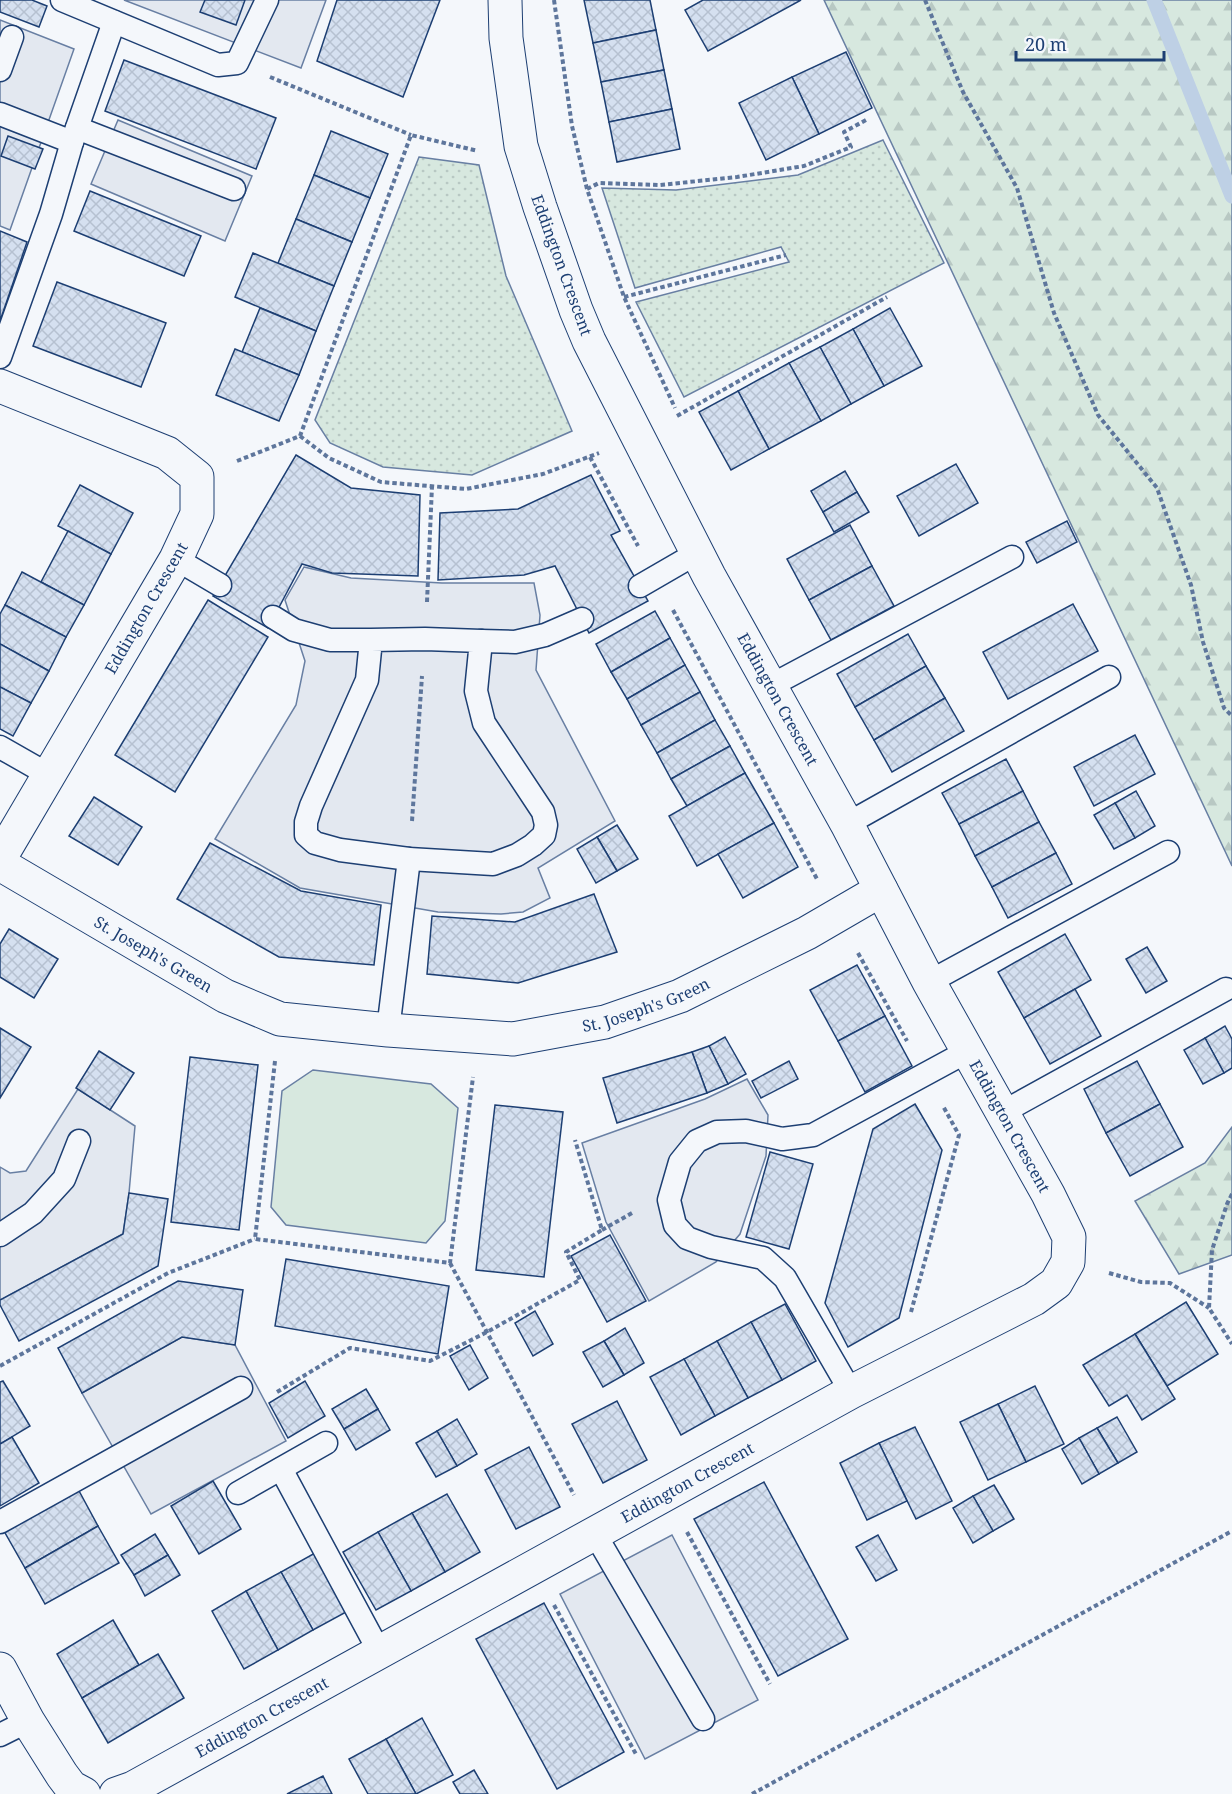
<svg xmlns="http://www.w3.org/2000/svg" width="1232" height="1794" viewBox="0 0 1232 1794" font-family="'Noto Serif',serif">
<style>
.green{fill:#d7e8df;stroke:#687fa3;stroke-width:1.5}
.forest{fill:url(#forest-firs);stroke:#687fa3;stroke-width:1.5}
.park{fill:url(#park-dots);stroke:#687fa3;stroke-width:1.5}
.parking{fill:#e3e8f0;stroke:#687fa3;stroke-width:1.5}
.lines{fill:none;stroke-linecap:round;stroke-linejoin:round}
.stream{stroke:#bed0e5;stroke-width:15}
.building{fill:url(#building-cross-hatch);stroke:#1d3f73;stroke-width:1.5}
.lane-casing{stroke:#1d3f73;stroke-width:25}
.street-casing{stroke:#1d3f73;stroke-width:35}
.path{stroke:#5e769c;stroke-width:4;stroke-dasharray:4.5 3;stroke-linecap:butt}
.lane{stroke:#f4f7fb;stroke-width:22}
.street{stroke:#f4f7fb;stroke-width:33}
.labels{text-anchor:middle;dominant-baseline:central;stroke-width:4.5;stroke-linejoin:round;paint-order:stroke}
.street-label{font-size:16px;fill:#1d3f73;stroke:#f4f7fb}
</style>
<defs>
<pattern id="forest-firs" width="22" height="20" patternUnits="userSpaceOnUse" patternTransform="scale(1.5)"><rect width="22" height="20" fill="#d7e8df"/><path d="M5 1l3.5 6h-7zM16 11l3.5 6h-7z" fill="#b8c8c3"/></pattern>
<pattern id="park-dots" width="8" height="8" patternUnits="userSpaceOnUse" patternTransform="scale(1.5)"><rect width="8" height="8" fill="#d7e8df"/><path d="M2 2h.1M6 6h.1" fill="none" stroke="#b8c8c3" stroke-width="1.8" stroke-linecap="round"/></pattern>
<pattern id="building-cross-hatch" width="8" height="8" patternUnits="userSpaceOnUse" patternTransform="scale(1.5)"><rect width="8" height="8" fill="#d5e0f0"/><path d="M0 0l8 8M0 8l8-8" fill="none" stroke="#b6c1d1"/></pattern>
</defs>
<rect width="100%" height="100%" fill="#f4f7fb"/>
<!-- green -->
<polygon class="green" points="313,1070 431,1084 458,1108 445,1221 426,1243 286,1225 271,1207 282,1091"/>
<!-- forest -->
<g class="forest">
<polygon points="824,0 1232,0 1232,866"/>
<polygon points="1232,1127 1232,1255 1179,1274 1135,1201 1205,1163"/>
</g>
<!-- park -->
<g class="park">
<polygon points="883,140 944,263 684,397 636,302 789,262 781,247 635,288 602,188 676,190 798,175"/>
<polygon points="419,157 479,165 506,276 572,431 472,475 383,467 330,443 315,420"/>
</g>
<!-- parking -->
<g class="parking">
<polygon points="124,0 326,0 301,68"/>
<polygon points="0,20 74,49 10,230 0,226"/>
<polygon points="118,120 252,176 225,241 91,184"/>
<polygon points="304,567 351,578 442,583 534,583 540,615 536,670 615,821 538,868 550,898 523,912 501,914 438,912 300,888 215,839 296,705 305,661 285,600"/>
<polygon points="747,1079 768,1115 766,1156 740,1234 716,1262 649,1301 606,1222 582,1143 705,1099"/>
<polygon points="78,1089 135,1126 129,1193 123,1234 0,1300 0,1167 10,1173 26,1171"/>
<polygon points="182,1337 235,1345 286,1441 151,1514 82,1393"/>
<polygon points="672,1535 758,1700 645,1759 560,1594"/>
</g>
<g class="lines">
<!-- stream -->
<polyline class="stream" points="1154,0 1232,196"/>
</g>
<!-- building -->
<g class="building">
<polygon points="0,0 32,0 47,6 39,27 0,12"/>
<polygon points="205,0 245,0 236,25 200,12"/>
<polygon points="337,0 440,0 403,97 317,61"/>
<polygon points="584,0 650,0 656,30 593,43"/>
<polygon points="703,0 801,0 708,51 685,10"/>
<polygon points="656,30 664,70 601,82 593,43"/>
<polygon points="846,52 872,108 819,134 792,77"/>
<polygon points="124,60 276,118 256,169 105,111"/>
<polygon points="664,70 672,109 609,122 601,82"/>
<polygon points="792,77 819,134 766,160 739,103"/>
<polygon points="672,109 680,149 617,162 609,122"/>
<polygon points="331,131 388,154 370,198 314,175"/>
<polygon points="8,136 43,149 35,169 1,156"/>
<polygon points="314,175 370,198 352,242 296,219"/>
<polygon points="90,191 201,236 184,276 74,231"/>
<polygon points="296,219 352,242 334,286 278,263"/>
<polygon points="0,231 27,242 0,321"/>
<polygon points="253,253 334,286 316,331 235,297"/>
<polygon points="57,282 166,323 141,387 33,346"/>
<polygon points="260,308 316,331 299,375 242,352"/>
<polygon points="890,308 922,366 884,386 853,329"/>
<polygon points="853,329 884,386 851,404 820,347"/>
<polygon points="820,347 851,404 821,421 789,363"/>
<polygon points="235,349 299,375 279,421 216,395"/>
<polygon points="789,363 821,421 769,449 738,391"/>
<polygon points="738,391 769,449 731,470 699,412"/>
<polygon points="296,455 351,488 420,495 418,576 332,573 302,564 268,628 213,596"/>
<polygon points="956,464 978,503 919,536 897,496"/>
<polygon points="845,471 857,492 823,512 811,491"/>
<polygon points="591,475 620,531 611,535 648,601 589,633 555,566 524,575 438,580 440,513 518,509"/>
<polygon points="80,485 133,513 111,554 58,526"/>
<polygon points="857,492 869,512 834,532 823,512"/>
<polygon points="1067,521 1077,542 1037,563 1026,542"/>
<polygon points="850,525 872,566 809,600 787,559"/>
<polygon points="68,531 111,554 84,605 41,582"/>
<polygon points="872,566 894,606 831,640 809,600"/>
<polygon points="22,572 84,605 66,637 5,605"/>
<polygon points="208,600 268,637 175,792 115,755"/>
<polygon points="1073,604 1098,651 1008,699 983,652"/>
<polygon points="5,605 66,637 49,671 0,644 0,614"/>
<polygon points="655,611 670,638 611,672 596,644"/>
<polygon points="908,634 926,666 855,707 837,674"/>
<polygon points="670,638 685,665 627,699 611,672"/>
<polygon points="0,644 49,671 31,703 0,687"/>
<polygon points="685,665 700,692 641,725 627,699"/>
<polygon points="926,666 945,698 874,740 855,707"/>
<polygon points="0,687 31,703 13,736 0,729"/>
<polygon points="700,692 715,720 657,753 641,725"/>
<polygon points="945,698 964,731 892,772 874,740"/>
<polygon points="715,720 730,746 671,779 657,753"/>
<polygon points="1135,735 1155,774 1094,806 1074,767"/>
<polygon points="730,746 745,773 687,806 671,779"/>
<polygon points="1006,759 1023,791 959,824 942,793"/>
<polygon points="745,773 774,823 697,866 669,816"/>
<polygon points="1023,791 1039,822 975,856 959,824"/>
<polygon points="1136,791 1155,826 1135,838 1115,803"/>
<polygon points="94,797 142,827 118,865 69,836"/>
<polygon points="1115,803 1135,838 1114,849 1094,815"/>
<polygon points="1039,822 1056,853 992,887 975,856"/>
<polygon points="774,823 798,867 743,898 718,854"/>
<polygon points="617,825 638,859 617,871 597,837"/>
<polygon points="597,837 617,871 596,883 577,849"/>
<polygon points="210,843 301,891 381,905 374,965 279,957 177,899"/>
<polygon points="1056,853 1072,884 1008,918 992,887"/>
<polygon points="594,894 617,952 518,983 427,974 432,916 515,922"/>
<polygon points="9,929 58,959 34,998 0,977 0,944"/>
<polygon points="1065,934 1091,980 1024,1018 998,972"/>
<polygon points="1147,947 1167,981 1146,993 1126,959"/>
<polygon points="857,965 885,1016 838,1041 810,990"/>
<polygon points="1075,989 1101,1036 1050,1064 1024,1018"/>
<polygon points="885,1016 912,1066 865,1092 838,1041"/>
<polygon points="1225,1026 1232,1039 1232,1068 1224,1073 1205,1038"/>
<polygon points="0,1028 31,1047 0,1098"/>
<polygon points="725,1037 746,1074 728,1084 709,1046"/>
<polygon points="1205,1038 1224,1073 1203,1084 1184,1050"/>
<polygon points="709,1046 728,1084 707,1093 692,1052"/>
<polygon points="99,1051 134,1073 110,1110 76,1088"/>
<polygon points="692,1052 707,1093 617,1123 603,1078"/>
<polygon points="190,1057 258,1065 239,1230 171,1222"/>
<polygon points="789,1061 798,1079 761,1098 752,1081"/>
<polygon points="1137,1061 1160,1104 1106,1133 1084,1089"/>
<polygon points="915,1104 942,1150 899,1318 848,1347 825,1303 873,1129"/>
<polygon points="1160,1104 1183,1147 1130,1176 1106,1133"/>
<polygon points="495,1105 563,1112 544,1277 476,1270"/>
<polygon points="770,1152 813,1164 789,1249 746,1237"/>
<polygon points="129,1193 168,1199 158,1266 19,1341 0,1305 0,1300 123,1234"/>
<polygon points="610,1235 646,1301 607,1322 571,1256"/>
<polygon points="286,1259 449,1286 438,1354 275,1326"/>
<polygon points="178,1281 243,1290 235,1345 182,1337 82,1393 58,1348"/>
<polygon points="1186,1302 1218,1354 1167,1386 1135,1334"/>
<polygon points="785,1304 816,1361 782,1380 751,1322"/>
<polygon points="535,1311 553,1344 533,1356 515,1323"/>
<polygon points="751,1322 782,1380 748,1398 717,1341"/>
<polygon points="625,1328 644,1363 624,1375 604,1341"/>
<polygon points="1135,1334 1175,1399 1142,1420 1127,1395 1109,1406 1083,1365"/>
<polygon points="604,1341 624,1375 603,1387 583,1352"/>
<polygon points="717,1341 748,1398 715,1416 684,1359"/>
<polygon points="470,1345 488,1378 469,1390 450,1356"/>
<polygon points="684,1359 715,1416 681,1435 650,1377"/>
<polygon points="3,1381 30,1426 0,1444 0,1382"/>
<polygon points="305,1381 325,1416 288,1438 269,1403"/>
<polygon points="1035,1386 1064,1444 1026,1462 998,1404"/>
<polygon points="366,1389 378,1409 344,1429 332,1409"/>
<polygon points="617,1401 647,1460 603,1483 572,1424"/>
<polygon points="998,1404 1026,1462 988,1480 960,1422"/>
<polygon points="378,1409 390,1430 356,1450 344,1429"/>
<polygon points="1117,1417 1137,1452 1118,1463 1097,1428"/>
<polygon points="457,1419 477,1454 457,1466 437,1431"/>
<polygon points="915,1427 952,1501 916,1519 879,1443"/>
<polygon points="1097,1428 1118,1463 1099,1474 1079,1438"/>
<polygon points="437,1431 457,1466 436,1477 416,1443"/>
<polygon points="12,1437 39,1483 0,1506 0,1444"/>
<polygon points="1079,1438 1099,1474 1082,1484 1062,1449"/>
<polygon points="879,1443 907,1501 867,1520 840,1463"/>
<polygon points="529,1447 560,1507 516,1529 485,1470"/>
<polygon points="213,1481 241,1529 199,1554 171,1506"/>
<polygon points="764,1482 848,1639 778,1676 694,1519"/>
<polygon points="994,1485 1014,1519 993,1531 973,1496"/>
<polygon points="78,1489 98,1526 25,1568 4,1531"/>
<polygon points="447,1494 480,1552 445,1572 412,1513"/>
<polygon points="973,1496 993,1531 973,1543 953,1508"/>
<polygon points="412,1513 445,1572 411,1591 378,1532"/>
<polygon points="98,1526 119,1563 45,1604 25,1568"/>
<polygon points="378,1532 411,1591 376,1610 343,1552"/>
<polygon points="155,1534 168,1555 134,1575 121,1555"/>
<polygon points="878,1535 897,1570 876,1581 856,1547"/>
<polygon points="315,1553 348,1611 313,1630 281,1572"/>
<polygon points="168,1555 180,1575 145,1596 134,1575"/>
<polygon points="281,1572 313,1630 278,1650 246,1591"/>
<polygon points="246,1591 278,1650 244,1669 212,1611"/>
<polygon points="544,1603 624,1752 557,1789 476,1639"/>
<polygon points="113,1620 139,1665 82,1698 57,1654"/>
<polygon points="158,1654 184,1698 108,1743 82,1698"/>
<polygon points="422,1718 453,1775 416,1794 386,1739"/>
<polygon points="386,1739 416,1794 368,1794 349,1759"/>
<polygon points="474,1770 488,1794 460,1794 453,1782"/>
<polygon points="323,1776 332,1794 287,1794"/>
</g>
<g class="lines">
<defs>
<g id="lane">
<polyline points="62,0 218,65 237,63 267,0"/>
<polyline points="0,70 12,37"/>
<polyline points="0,114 72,142"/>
<polyline points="77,128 234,189"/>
<polyline points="0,357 51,214 72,142 114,22"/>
<polyline points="176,559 220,585"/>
<polyline points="640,586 697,553"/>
<polyline points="273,617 294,630 330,640 371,640 367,680 311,806 306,822 306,835 315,843 340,850 409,859 493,864 517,855 533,845 544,835 546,825 543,812 484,723 476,691 481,641 425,639 371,640"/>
<polyline points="481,641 515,642 545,635 582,619"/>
<polyline points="770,686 1012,557"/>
<polyline points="0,747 49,775"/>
<polyline points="847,824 1109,677"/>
<polyline points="929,982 1168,852"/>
<polyline points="388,1030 409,859"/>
<polyline points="1003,1112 1226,989"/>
<polyline points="0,1235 33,1213 64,1179 79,1141"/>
<polyline points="851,1392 785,1278 763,1258 711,1247 687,1238 675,1225 669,1200 680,1162 697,1141 717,1132 746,1131 782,1139 813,1135 968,1051"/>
<polyline points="281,1469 380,1653"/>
<polyline points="238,1493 326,1443"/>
<polyline points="0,1522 241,1388"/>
<polyline points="595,1534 703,1719"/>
<polyline points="0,1735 28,1721"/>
</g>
<g id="street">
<polyline points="0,386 167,453 197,477 197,514 176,559 0,858"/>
<path id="s1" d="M0,864L225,996L280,1019L388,1030L513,1039L605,1022L680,996L807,933L881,890"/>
<polyline points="0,1669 28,1721 62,1775 71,1787 84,1794"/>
<path id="s2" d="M116,1794L133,1788L851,1392L1034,1299L1056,1283L1068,1262L1069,1237L1048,1194L929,982L847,824L709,576L589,341L576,310L540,207L521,146L506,38L505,0"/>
</g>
</defs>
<!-- lane casing -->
<use href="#lane" class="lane-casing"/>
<!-- street casing -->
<use href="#street" class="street-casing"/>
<!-- path -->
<g class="path">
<polyline points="554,0 572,126 587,189 624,297 675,408"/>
<polyline points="925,0 963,92 1017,188 1054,313 1098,415 1157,488 1191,585 1203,642 1224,708 1232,716"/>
<polyline points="270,77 411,135"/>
<polyline points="587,189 599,183 660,185 737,177 804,166 851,147 844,132 866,120"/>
<polyline points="624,297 786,255"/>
<polyline points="677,416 887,297"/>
<polyline points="300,436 329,458 381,482 466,489 543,474 599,453"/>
<polyline points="590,457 638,546"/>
<polyline points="237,461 300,436 411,135 478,151"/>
<polyline points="427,602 432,486"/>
<polyline points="673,610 817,879"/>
<polyline points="412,821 422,676"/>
<polyline points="858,953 907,1041"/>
<polyline points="275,1061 255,1239 450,1263 473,1077"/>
<polyline points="1232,1194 1227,1204 1212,1250 1209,1308 1232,1344"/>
<polyline points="602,1230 632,1213"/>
<polyline points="450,1263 574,1495"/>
<polyline points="1109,1273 1141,1282 1170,1283 1209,1308"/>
<polyline points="911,1312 959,1135 943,1106"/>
<polyline points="0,1366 168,1273 255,1239"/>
<polyline points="277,1392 350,1348 430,1361 487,1332 580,1280 566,1252 602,1230 575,1140"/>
<polyline points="687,1532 770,1684"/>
<polyline points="554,1605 637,1756"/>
<polyline points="752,1794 1232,1531"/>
</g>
<!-- lane -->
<use href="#lane" class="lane"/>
<!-- street -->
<use href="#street" class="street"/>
</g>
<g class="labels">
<!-- street labels -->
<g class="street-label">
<text transform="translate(562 265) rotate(70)">Eddington Crescent</text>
<text transform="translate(146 608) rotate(-60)">Eddington Crescent</text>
<text transform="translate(778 699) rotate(61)">Eddington Crescent</text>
<text stroke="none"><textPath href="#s1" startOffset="178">St. Joseph's Green</textPath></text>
<text stroke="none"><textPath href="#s1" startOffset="692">St. Joseph's Green</textPath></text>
<text transform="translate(1010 1126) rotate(61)">Eddington Crescent</text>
<text stroke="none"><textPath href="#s2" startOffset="651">Eddington Crescent</textPath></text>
<text stroke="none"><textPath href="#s2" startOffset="165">Eddington Crescent</textPath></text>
</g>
</g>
<!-- scale -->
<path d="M1016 51v9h148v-9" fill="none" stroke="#1d3f73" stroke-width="3"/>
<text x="1025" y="51" font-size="18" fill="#1d3f73" stroke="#f4f7fb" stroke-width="4.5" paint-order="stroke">20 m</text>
</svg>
